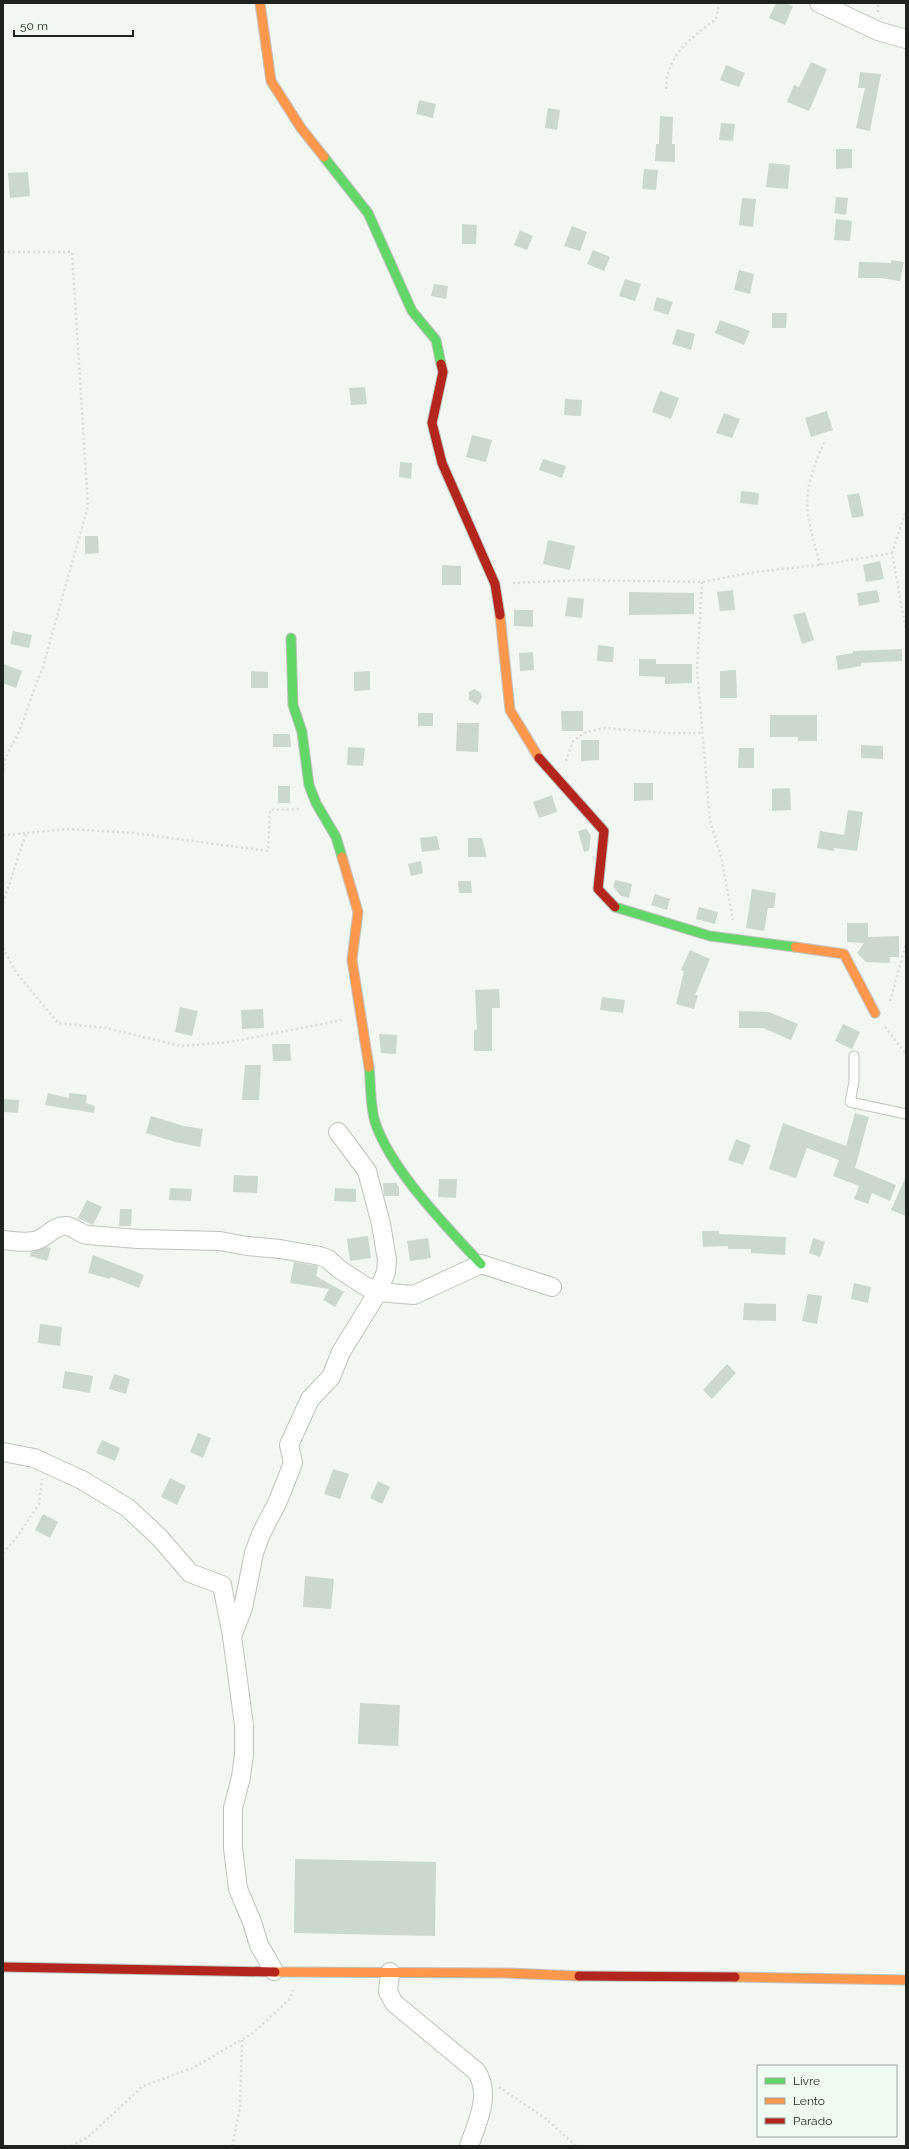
<svg xmlns="http://www.w3.org/2000/svg" width="909" height="2149" viewBox="0 0 909 2149" font-family="Raleway,sans-serif">
<style>
.building{fill:#ccd8cd}
.lines{fill:none;stroke-linecap:round;stroke-linejoin:round}
.lane-casing{stroke:#bfc3bf;stroke-width:11}
.street-casing{stroke:#bfc3bf;stroke-width:20}
.fast-casing{stroke:#bfc3bf;stroke-width:11}
.slow-casing{stroke:#bfc3bf;stroke-width:11}
.jam-casing{stroke:#bfc3bf;stroke-width:11}
.path{stroke:#dadcda;stroke-width:2.5;stroke-dasharray:2 3;stroke-linecap:butt}
.lane{stroke:#fdfefd;stroke-width:9}
.street{stroke:#fdfefd;stroke-width:18}
.fast{stroke:#63d668;stroke-width:9}
.slow{stroke:#ff974d;stroke-width:9}
.jam{stroke:#b3261e;stroke-width:9}
</style>
<rect width="100%" height="100%" fill="#f2f7f2"/>
<!-- building -->
<g class="building">
<polygon points="776,3 785,3 793,6 785,25 769,18"/>
<polygon points="811,62 827,69 809,111 787,102 794,85 799,87"/>
<polygon points="726,65 745,73 739,87 720,80"/>
<polygon points="860,72 881,74 870,131 856,128 865,88 858,88"/>
<polygon points="419,100 436,104 433,118 416,114"/>
<polygon points="548,108 560,110 557,130 545,128"/>
<polygon points="660,116 673,117 672,144 675,144 675,162 655,161 656,144 659,144"/>
<polygon points="721,123 735,124 733,141 719,140"/>
<polygon points="836,149 852,149 852,168 836,169"/>
<polygon points="769,163 790,165 788,189 766,187"/>
<polygon points="644,169 658,170 656,190 642,189"/>
<polygon points="28,172 30,196 10,198 8,173"/>
<polygon points="836,197 848,198 846,215 834,213"/>
<polygon points="742,198 756,199 753,227 739,225"/>
<polygon points="836,219 852,221 850,241 834,240"/>
<polygon points="462,224 477,225 476,244 462,244"/>
<polygon points="572,226 587,232 580,251 564,246"/>
<polygon points="520,230 533,236 527,250 514,245"/>
<polygon points="593,250 610,257 604,271 587,264"/>
<polygon points="891,260 904,262 900,281 880,278 858,278 859,262 891,263"/>
<polygon points="739,270 754,274 750,294 734,290"/>
<polygon points="625,279 641,284 635,301 619,296"/>
<polygon points="434,284 448,286 446,299 431,296"/>
<polygon points="657,297 673,302 668,315 653,310"/>
<polygon points="772,313 787,313 786,328 772,328"/>
<polygon points="720,320 750,331 744,345 715,333"/>
<polygon points="677,329 695,334 691,350 672,344"/>
<polygon points="365,387 367,404 351,405 349,388"/>
<polygon points="660,391 679,398 671,419 652,412"/>
<polygon points="565,399 582,400 581,416 564,415"/>
<polygon points="827,411 833,430 811,437 805,418"/>
<polygon points="724,413 740,419 732,438 716,433"/>
<polygon points="472,435 492,440 486,462 466,457"/>
<polygon points="543,459 566,466 562,478 539,470"/>
<polygon points="400,462 412,463 411,479 399,477"/>
<polygon points="741,491 759,493 758,505 740,503"/>
<polygon points="859,493 864,516 852,518 847,495"/>
<polygon points="85,536 98,536 99,553 85,554"/>
<polygon points="548,540 575,546 570,570 543,564"/>
<polygon points="880,561 884,579 866,582 863,565"/>
<polygon points="442,565 461,566 461,585 442,585"/>
<polygon points="733,590 735,610 720,611 717,592"/>
<polygon points="877,590 880,602 859,606 857,593"/>
<polygon points="629,592 694,593 694,614 629,615"/>
<polygon points="568,597 584,599 582,618 565,616"/>
<polygon points="514,610 533,610 533,627 514,626"/>
<polygon points="805,612 814,640 802,644 793,615"/>
<polygon points="13,631 32,635 29,648 10,644"/>
<polygon points="598,645 614,647 613,662 597,661"/>
<polygon points="902,649 902,661 861,663 861,666 838,670 836,656 853,653 853,651"/>
<polygon points="533,652 534,670 520,671 519,653"/>
<polygon points="639,659 656,659 656,664 692,664 692,683 665,684 665,677 639,676"/>
<polygon points="3,664 22,671 16,688 3,683"/>
<polygon points="736,670 737,698 720,698 720,671"/>
<polygon points="251,671 268,672 268,688 251,688"/>
<polygon points="370,671 370,690 354,691 354,672"/>
<polygon points="474,689 481,693 482,697 478,705 469,700 469,692"/>
<polygon points="561,711 583,711 583,731 562,731"/>
<rect x="418" y="713" width="15" height="13"/>
<polygon points="770,715 817,715 817,741 798,741 798,737 770,737"/>
<polygon points="457,723 479,723 478,752 456,751"/>
<polygon points="273,734 290,734 291,747 273,747"/>
<polygon points="581,740 599,740 599,760 581,761"/>
<polygon points="861,745 883,746 883,759 861,758"/>
<polygon points="348,747 365,748 363,766 347,765"/>
<polygon points="739,748 754,748 754,768 738,768"/>
<polygon points="634,783 653,783 653,800 634,801"/>
<rect x="278" y="786" width="12" height="17"/>
<polygon points="790,788 791,810 772,811 772,789"/>
<polygon points="552,795 557,812 539,818 533,802"/>
<polygon points="848,810 863,812 857,851 834,848 834,851 817,848 820,831 844,835"/>
<polygon points="586,829 591,835 589,850 584,852 578,831"/>
<polygon points="437,836 440,850 422,852 420,838"/>
<polygon points="468,838 482,838 487,857 468,857"/>
<polygon points="421,861 423,873 411,876 408,864"/>
<polygon points="615,880 632,884 629,898 621,896 613,887"/>
<polygon points="458,881 471,881 472,893 459,893"/>
<polygon points="752,889 776,893 774,908 768,908 764,931 746,928"/>
<polygon points="655,894 670,899 667,910 651,905"/>
<polygon points="699,907 718,912 715,924 696,919"/>
<polygon points="847,923 868,923 868,937 899,936 899,957 890,957 890,963 866,962 857,953 864,943 847,942"/>
<polygon points="690,950 710,959 695,995 698,995 694,1009 676,1004 684,971 681,970"/>
<polygon points="499,989 500,1008 492,1008 492,1051 474,1051 474,1030 477,1030 475,990"/>
<polygon points="602,997 625,1000 623,1013 600,1010"/>
<polygon points="180,1007 198,1011 192,1036 175,1032"/>
<polygon points="263,1009 264,1028 242,1029 241,1010"/>
<polygon points="739,1011 769,1012 798,1024 791,1040 763,1028 739,1028"/>
<polygon points="843,1024 860,1032 852,1049 835,1041"/>
<polygon points="379,1034 397,1035 396,1054 381,1053"/>
<polygon points="272,1044 290,1044 291,1061 273,1061"/>
<polygon points="245,1065 261,1065 259,1100 242,1100"/>
<polygon points="48,1093 69,1098 69,1093 87,1095 86,1103 95,1106 94,1113 45,1105"/>
<polygon points="3,1099 19,1100 18,1113 3,1112"/>
<polygon points="855,1113 869,1117 855,1168 896,1185 890,1201 872,1193 868,1204 854,1199 859,1186 833,1176 839,1160 807,1148 796,1178 769,1169 783,1123 846,1146"/>
<polygon points="151,1116 184,1126 203,1129 200,1147 175,1142 146,1133"/>
<polygon points="736,1139 751,1145 743,1165 728,1160"/>
<polygon points="234,1175 258,1176 257,1193 233,1192"/>
<polygon points="906,1176 906,1216 891,1210"/>
<polygon points="439,1179 457,1179 456,1198 438,1197"/>
<polygon points="383,1183 396,1183 399,1187 399,1196 384,1196"/>
<polygon points="170,1188 192,1189 191,1201 169,1200"/>
<polygon points="335,1188 356,1189 356,1202 334,1201"/>
<polygon points="87,1200 102,1207 93,1225 78,1218"/>
<polygon points="120,1209 132,1209 131,1226 119,1226"/>
<polygon points="702,1231 719,1231 719,1234 786,1237 785,1255 751,1253 751,1249 728,1249 728,1246 703,1247"/>
<polygon points="368,1236 371,1258 350,1261 347,1239"/>
<polygon points="428,1238 431,1258 410,1261 407,1241"/>
<polygon points="813,1238 825,1242 820,1257 809,1253"/>
<polygon points="46,1247 51,1248 47,1261 30,1256 31,1252"/>
<polygon points="93,1255 144,1275 139,1288 111,1277 110,1279 88,1273"/>
<polygon points="294,1262 318,1266 316,1276 344,1292 335,1307 323,1300 329,1289 290,1283"/>
<polygon points="854,1283 871,1287 868,1303 851,1299"/>
<polygon points="808,1294 822,1296 817,1324 802,1321"/>
<polygon points="744,1303 776,1304 776,1321 743,1320"/>
<polygon points="40,1324 62,1327 60,1346 38,1343"/>
<polygon points="727,1364 736,1373 712,1399 703,1390"/>
<polygon points="65,1371 93,1376 90,1393 62,1388"/>
<polygon points="114,1374 130,1379 126,1394 109,1389"/>
<polygon points="198,1433 211,1438 203,1458 190,1452"/>
<polygon points="102,1440 120,1448 115,1461 96,1453"/>
<polygon points="333,1469 349,1474 340,1499 324,1494"/>
<polygon points="170,1478 186,1486 177,1505 161,1497"/>
<polygon points="378,1481 390,1487 382,1504 370,1498"/>
<polygon points="43,1514 58,1522 50,1538 35,1530"/>
<polygon points="305,1576 334,1579 331,1609 303,1607"/>
<polygon points="360,1703 400,1705 398,1746 358,1744"/>
<polygon points="295,1859 436,1862 435,1936 294,1933"/>
</g>
<g class="lines">
<defs>
<polyline id="lane" points="854,1056 854,1082 850,1102 906,1114"/>
<g id="street">
<polyline points="819,3 878,31 906,39"/>
<path d="M3,1240C15,1241 30,1244 40,1239C50,1234 54,1226 65,1226C74,1226 79,1234 88,1235L138,1239L220,1241L247,1246L280,1249L320,1256L328,1259L339,1269L365,1286L378,1292L414,1295L481,1264L552,1287"/>
<polyline points="3,1452 34,1458 82,1480 128,1508 160,1538 190,1573 222,1585 232,1636 244,1725 244,1754 241,1777 233,1808 233,1848 238,1889 252,1922 259,1945 274,1971"/>
<polyline points="232,1636 243,1608 254,1553 261,1534 278,1501 293,1463 289,1445 310,1399 331,1377 341,1352 378,1292 386,1272 387,1260 381,1224 367,1171 338,1132"/>
<path d="M390,1972L388,1992L394,2003L476,2071C492,2094 477,2123 469,2146"/>
</g>
<g id="fast">
<polyline points="324,157 368,213 412,311 436,340 441,364"/>
<polyline points="291,638 293,705 302,732 309,785 316,803 336,837 342,857"/>
<polyline points="615,907 710,936 795,947"/>
<path d="M369,1067C371,1083 370,1106 375,1122C391,1170 446,1226 481,1264"/>
</g>
<g id="slow">
<polyline points="260,3 271,81 301,128 324,157"/>
<polyline points="500,615 510,710 539,758"/>
<polyline points="342,857 358,912 352,960 369,1067"/>
<polyline points="795,947 844,954 875,1013"/>
<polyline points="275,1972 505,1973 579,1976"/>
<polyline points="735,1977 906,1980"/>
</g>
<g id="jam">
<polyline points="441,364 443,372 432,423 442,463 495,584 500,615"/>
<polyline points="539,758 604,831 598,889 615,907"/>
<polyline points="3,1967 275,1972"/>
<polyline points="579,1976 735,1977"/>
</g>
</defs>
<!-- lane casing -->
<use href="#lane" class="lane-casing"/>
<!-- street casing -->
<use href="#street" class="street-casing"/>
<!-- fast casing -->
<use href="#fast" class="fast-casing"/>
<!-- slow casing -->
<use href="#slow" class="slow-casing"/>
<!-- jam casing -->
<use href="#jam" class="jam-casing"/>
<!-- path -->
<g class="path">
<polyline points="878,12 878,3"/>
<path d="M666,89C666,55 691,38 716,19L719,3"/>
<path d="M3,252H72L88,506L42,670C32,691 27,714 17,736C10,750 4,756 3,773"/>
<polyline points="892,553 906,510"/>
<path d="M820,565C815,544 804,514 808,492C810,475 817,459 824,442"/>
<polyline points="702,582 697,669 710,821 721,857 733,920"/>
<polyline points="513,583 584,580 702,582 755,572 827,564 892,553 906,631"/>
<polyline points="566,761 573,741 586,732 605,728 665,733 702,733"/>
<polyline points="3,835 26,833"/>
<polyline points="3,903 26,833 69,829 133,833 268,851 270,810 299,809"/>
<polyline points="3,948 15,971 58,1023 106,1028 181,1046 230,1042 342,1020"/>
<polyline points="890,1001 906,944"/>
<polyline points="885,1027 906,1054"/>
<polyline points="3,1553 17,1537 39,1504 42,1479"/>
<polyline points="499,2087 545,2118 576,2146"/>
<polyline points="71,2146 88,2137 143,2086 193,2068 253,2033 290,1999 293,1990"/>
<polyline points="232,2146 240,2108 242,2040"/>
</g>
<!-- lane -->
<use href="#lane" class="lane"/>
<!-- street -->
<use href="#street" class="street"/>
<!-- fast -->
<use href="#fast" class="fast"/>
<!-- slow -->
<use href="#slow" class="slow"/>
<!-- jam -->
<use href="#jam" class="jam"/>
</g>
<!-- border -->
<rect width="909" height="2149" fill="none" stroke="#1f2320" stroke-width="8"/>
<!-- legend -->
<rect x="757" y="2065" width="140" height="72" fill="#effaf0" stroke="#9ca49d"/>
<rect x="765" y="2078" width="20" height="6" fill="#63d668" stroke="#9ca49d"/>
<text x="793" y="2085" font-size="12" fill="#1f2320">Livre</text>
<rect x="765" y="2098" width="20" height="6" fill="#ff974d" stroke="#9ca49d"/>
<text x="793" y="2105" font-size="12" fill="#1f2320">Lento</text>
<rect x="765" y="2118" width="20" height="6" fill="#b3261e" stroke="#9ca49d"/>
<text x="793" y="2125" font-size="12" fill="#1f2320">Parado</text>
<!-- scale -->
<path d="M14 30v6h119v-6" fill="none" stroke="#1f2320" stroke-width="2"/>
<text x="20" y="30" font-size="12" fill="#1f2320" stroke="#effaf0" stroke-width="3" paint-order="stroke">50 m</text>
</svg>
